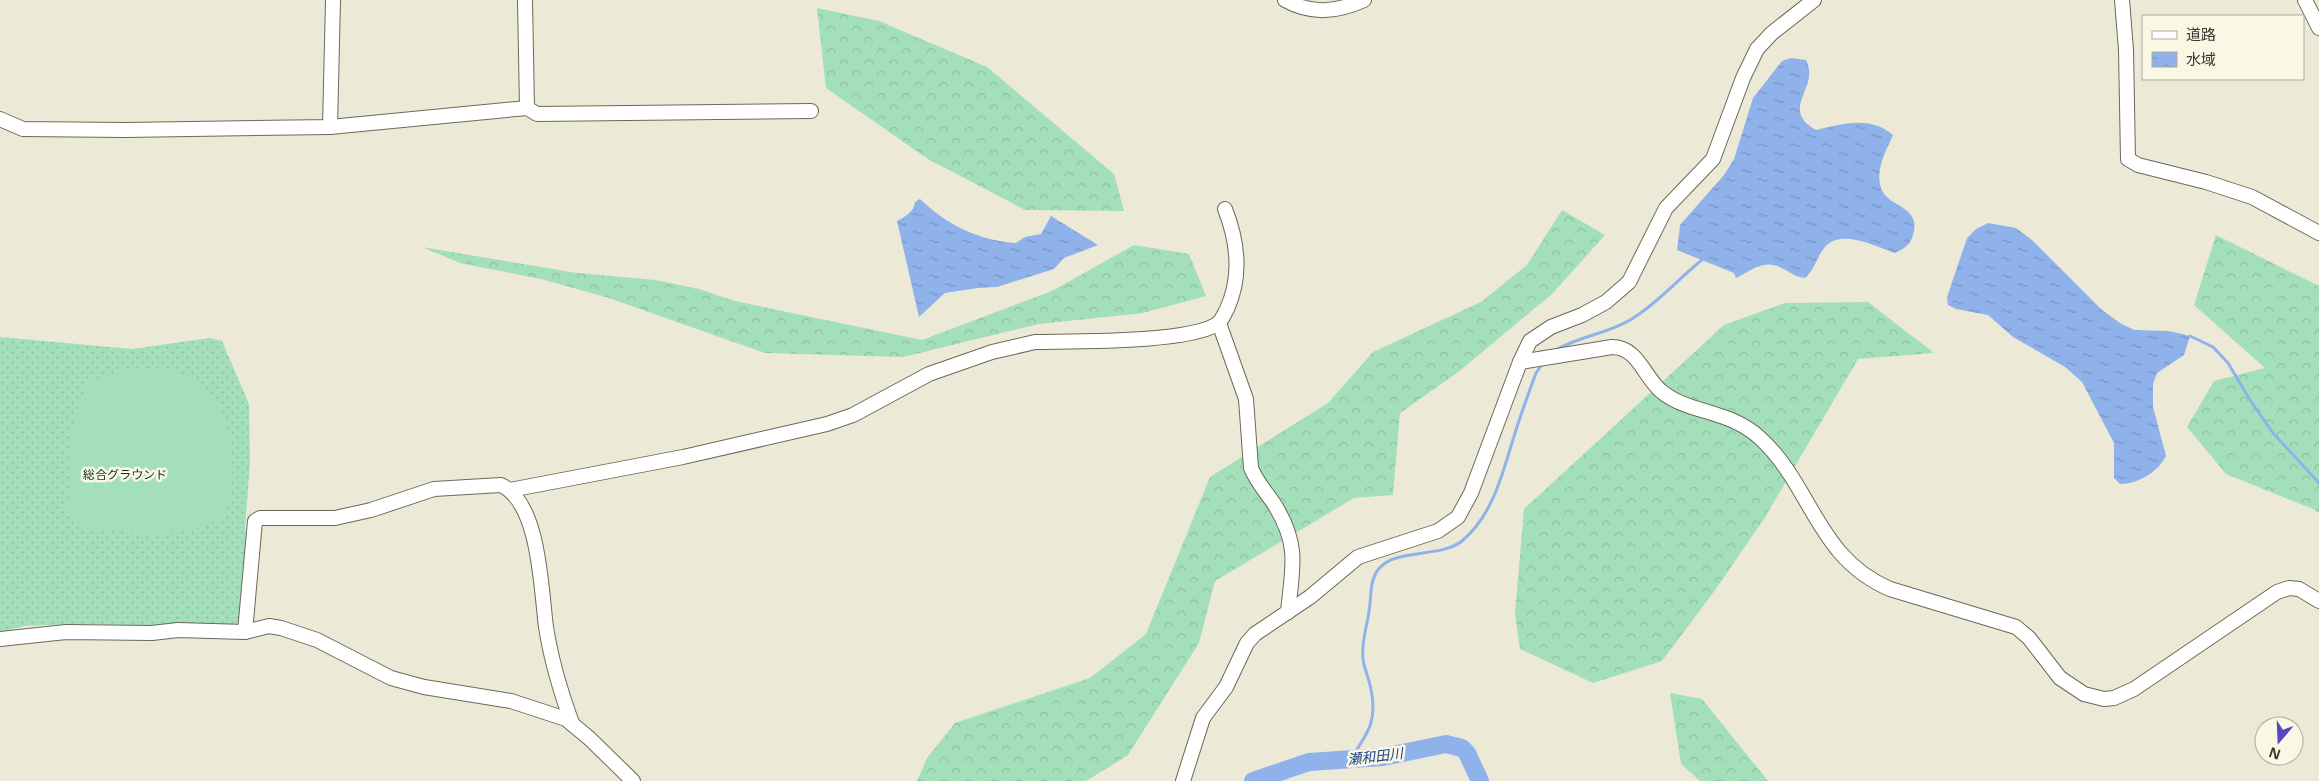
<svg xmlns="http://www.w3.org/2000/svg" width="2319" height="781" viewBox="0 0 2319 781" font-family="'Open Sans','Noto Sans JP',sans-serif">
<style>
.grass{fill:url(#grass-dots)}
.forest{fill:url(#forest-crowns)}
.pitch{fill:#a3dfbb}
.water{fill:url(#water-ripples)}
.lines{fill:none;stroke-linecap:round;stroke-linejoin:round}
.stream{stroke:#90b2eb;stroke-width:3}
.river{stroke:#90b2eb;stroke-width:18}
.minor-casing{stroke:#6c6959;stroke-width:16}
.minor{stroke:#fff;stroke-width:14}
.labels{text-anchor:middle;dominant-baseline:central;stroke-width:5;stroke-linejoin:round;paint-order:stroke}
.park-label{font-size:12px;fill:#113120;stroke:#faf7e4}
.water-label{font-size:14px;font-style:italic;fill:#1c4184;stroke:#faf7e4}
</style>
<defs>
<pattern id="grass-dots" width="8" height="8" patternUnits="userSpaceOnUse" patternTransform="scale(1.25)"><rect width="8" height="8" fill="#a3dfbb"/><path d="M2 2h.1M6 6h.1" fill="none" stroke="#8dc0a1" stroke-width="1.8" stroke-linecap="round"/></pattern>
<pattern id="forest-crowns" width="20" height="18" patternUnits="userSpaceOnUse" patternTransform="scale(1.25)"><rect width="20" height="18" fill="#a3dfbb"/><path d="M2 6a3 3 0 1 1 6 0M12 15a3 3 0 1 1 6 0" fill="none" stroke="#8dc0a1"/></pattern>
<pattern id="water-ripples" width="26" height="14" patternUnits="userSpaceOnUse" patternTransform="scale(1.25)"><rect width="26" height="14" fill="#90b2eb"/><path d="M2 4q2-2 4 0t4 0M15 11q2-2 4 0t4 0" fill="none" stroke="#7792bf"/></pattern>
</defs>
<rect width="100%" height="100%" fill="#ede9d7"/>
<!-- grass -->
<polygon class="grass" points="0,337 132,349 210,338 222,341 249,404 250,463 245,528 248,556 238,628 83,624 25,626 0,632"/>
<!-- forest -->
<g class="forest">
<polygon points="817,8 879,21 987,67 1114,174 1124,211 1025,210 928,159 826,88"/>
<polygon points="1562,210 1605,235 1552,294 1457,373 1400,413 1393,495 1354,498 1215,581 1199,643 1128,755 1086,781 917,781 927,758 955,723 1090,678 1146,634 1210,477 1328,403 1373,352 1481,302 1527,265"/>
<polygon points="2216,235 2319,286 2319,513 2313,509 2226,474 2187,427 2214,381 2265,368 2194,305"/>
<polygon points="1134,245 1189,254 1206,296 1143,313 1039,324 903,357 765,353 609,298 541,279 460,263 422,247 577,273 655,280 699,289 735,301 922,340 1052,291"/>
<polygon points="1868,302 1934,353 1858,359 1764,519 1713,593 1662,661 1593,683 1520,649 1515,613 1524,509 1724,325 1785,303"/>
<polygon points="1670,693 1702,699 1768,781 1700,781 1681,764"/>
</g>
<!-- pitch -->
<path class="pitch" d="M140,369C158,370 176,370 193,378C229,394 236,459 231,493C230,501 225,510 222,518C178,542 129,532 82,528L67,513L71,430L86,384L117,372Z"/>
<!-- water -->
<g class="water">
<path d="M1791,58L1806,60C1821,87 1778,109 1816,130C1842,124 1870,115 1893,135C1886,151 1875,170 1881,188C1887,207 1919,205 1914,231C1912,243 1906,248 1895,253C1877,247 1840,227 1824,248C1817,257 1815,269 1805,278C1792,277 1785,267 1773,265C1760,262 1747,273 1736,278L1734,273L1677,250L1680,225L1724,175L1734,159L1753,98L1782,61Z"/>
<path d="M920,199C946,224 979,241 1016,243L1025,237L1041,234L1051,216L1098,245L1064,258L1054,269L997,287L978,288L945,293L919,317L897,221C905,217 914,212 915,202Z"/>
<path d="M1988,223L2016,228L2032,240L2102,310L2120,323L2134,330L2169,331L2190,336L2184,355L2157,373L2153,384V407L2166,456C2158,472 2138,484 2120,484L2114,478V443L2082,382L2065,367L2013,337L1988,315L1956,309L1948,305L1947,297L1967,238L1976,229Z"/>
</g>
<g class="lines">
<!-- stream -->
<g class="stream">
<polyline points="2190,336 2213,347 2228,363 2250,400 2273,433 2319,483"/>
<path d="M1556,350C1579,336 1607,334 1630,320C1657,304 1679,278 1703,259"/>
<path d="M1351,758C1370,731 1378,718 1370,685C1368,676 1364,668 1363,659C1361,642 1367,627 1369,611C1371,601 1370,590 1373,580C1383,544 1437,561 1462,541C1495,513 1503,470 1516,430C1522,411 1529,392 1536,373L1543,363"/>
</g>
<!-- river -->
<polyline class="river" points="1253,781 1309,762 1383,757 1446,744 1462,748 1467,753 1480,781"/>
<defs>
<g id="minor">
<polyline points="525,0 527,108"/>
<path d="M1285,0C1312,15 1337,12 1364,0"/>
<polyline points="2122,0 2126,50 2128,159 2138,165 2206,182 2252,197 2319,233"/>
<polyline points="2305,0 2319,28"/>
<polyline points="0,119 23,129 125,130 330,127 527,108 537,114 811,111"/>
<polyline points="330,127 333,0"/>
<path d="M1219,323L1246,399L1251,468C1257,483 1268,494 1276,507C1300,547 1292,569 1288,612"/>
<path d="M1520,362L1612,347C1638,347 1644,377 1661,391C1688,414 1729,409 1760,438C1813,487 1816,557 1890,589L2016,627L2029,638L2060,678L2084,694L2104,699L2114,698L2134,689L2277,592L2289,588L2299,589L2319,601"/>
<path d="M510,490L683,457L827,424L853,415L929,374L992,352L1035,342C1073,341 1189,343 1217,324C1222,321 1224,314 1227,309C1242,276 1238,242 1225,209"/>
<path d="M245,632L255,521L260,518H335L371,510L434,489L501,485C540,503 541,590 546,627C551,659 561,693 572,723"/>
<polyline points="0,639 66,632 152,633 178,630 245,632 269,626 281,628 317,640 391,678 424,687 511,701 566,719 589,738 633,781"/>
<polyline points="1183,781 1203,718 1226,687 1247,643 1255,634 1310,597 1358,557 1438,531 1458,517 1471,493 1520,362 1530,341 1551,327 1582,315 1606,302 1629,282 1666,208 1713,159 1743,78 1757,49 1772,33 1814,0"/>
</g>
</defs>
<!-- minor casing -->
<use href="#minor" class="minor-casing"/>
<!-- minor -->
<use href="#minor" class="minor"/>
</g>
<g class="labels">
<!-- park labels -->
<g class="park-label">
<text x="125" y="474">総合グラウンド</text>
</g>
<!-- water labels -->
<g class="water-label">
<text transform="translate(1375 756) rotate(-7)">瀬和田川</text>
</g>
</g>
<!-- legend -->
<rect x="2142" y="15" width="162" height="65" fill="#faf7e4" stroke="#aeab9d"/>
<rect x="2152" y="31" width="25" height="8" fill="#ffffff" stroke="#aeab9d"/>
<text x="2186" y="40" font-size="15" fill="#3b3932">道路</text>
<rect x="2152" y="52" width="25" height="15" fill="url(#water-ripples)" stroke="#aeab9d"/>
<text x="2186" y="65" font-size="15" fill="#3b3932">水域</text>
<!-- north arrow -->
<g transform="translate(2279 741) rotate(199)"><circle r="24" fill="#faf7e4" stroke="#aeab9d"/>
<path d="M0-4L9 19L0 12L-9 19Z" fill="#5648c0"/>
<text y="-8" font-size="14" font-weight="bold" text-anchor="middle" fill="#3b3932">N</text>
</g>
</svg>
